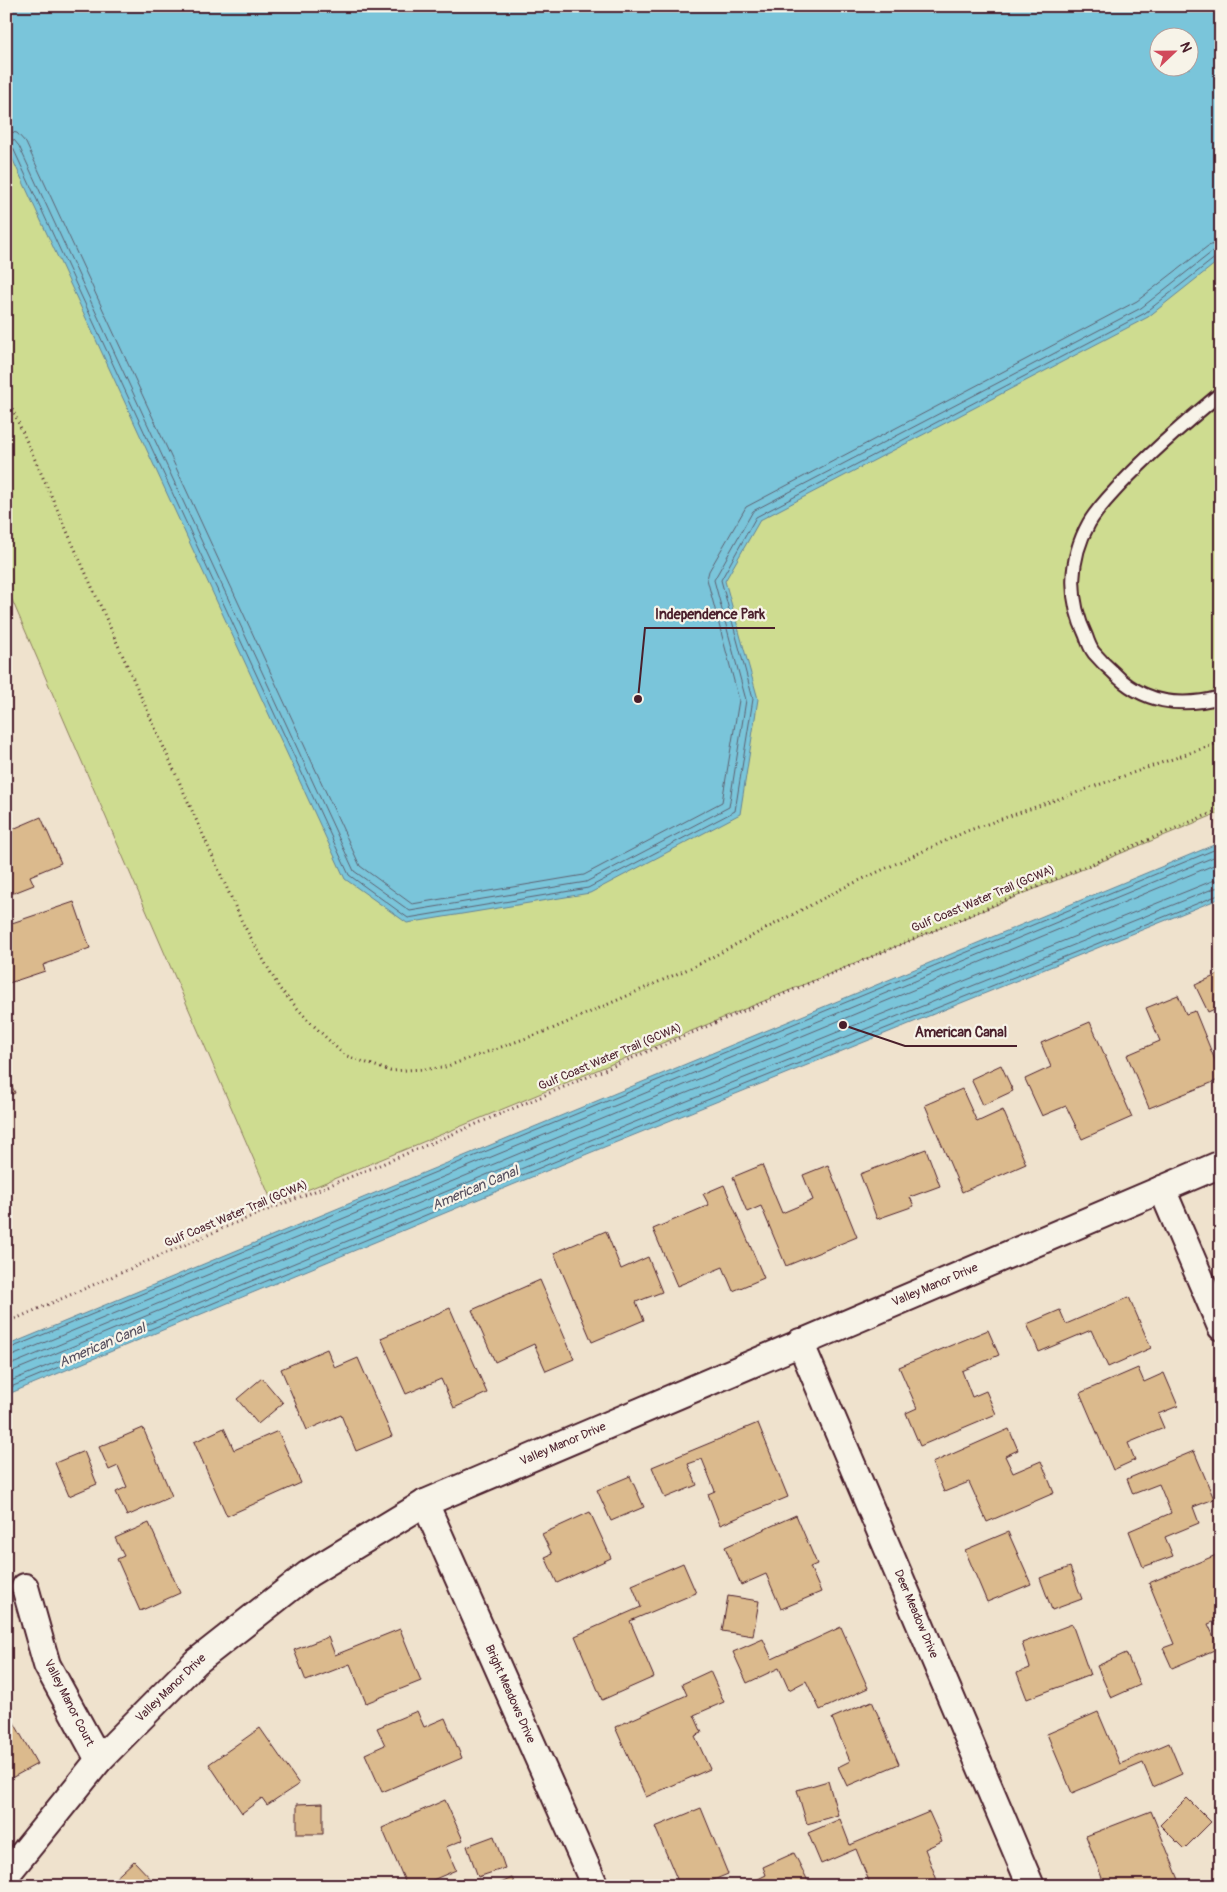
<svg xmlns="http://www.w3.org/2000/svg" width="1227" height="1892" viewBox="0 0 1227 1892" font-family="Pangolin,sans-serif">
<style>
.green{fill:#cedc90;stroke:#8c7e5e;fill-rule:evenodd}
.water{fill:#7ac5da;stroke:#678394;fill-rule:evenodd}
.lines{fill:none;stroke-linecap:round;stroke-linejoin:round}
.shore{stroke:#5d6171;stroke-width:1}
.building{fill:#dbba8d;stroke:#4a1f2b}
.lane-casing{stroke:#4a1f2b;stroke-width:16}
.street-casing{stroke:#4a1f2b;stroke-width:30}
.path{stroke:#4a1f2b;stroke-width:3;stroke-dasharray:1 4;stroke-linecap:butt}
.lane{stroke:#f7f3e8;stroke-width:12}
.street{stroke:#f7f3e8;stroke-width:26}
.labels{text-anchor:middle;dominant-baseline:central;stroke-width:4.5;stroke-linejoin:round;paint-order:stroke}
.street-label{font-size:12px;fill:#4a1f2b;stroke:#f7f3e8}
.water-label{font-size:14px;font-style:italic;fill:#585160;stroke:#f7f3e8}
.leader{fill:none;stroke:#4a1f2b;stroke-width:2}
.callout-dot{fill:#4a1f2b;stroke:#f7f3e8;stroke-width:2}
.callout-label{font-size:14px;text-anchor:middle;font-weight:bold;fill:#4a1f2b;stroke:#f7f3e8;stroke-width:4.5;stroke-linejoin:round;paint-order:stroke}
</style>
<rect width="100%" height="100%" fill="#efe2cd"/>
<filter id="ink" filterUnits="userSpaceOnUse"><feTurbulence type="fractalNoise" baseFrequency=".02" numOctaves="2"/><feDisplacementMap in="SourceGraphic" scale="10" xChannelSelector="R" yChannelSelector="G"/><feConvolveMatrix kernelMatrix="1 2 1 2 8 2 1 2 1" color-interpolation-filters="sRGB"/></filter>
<g filter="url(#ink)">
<!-- green -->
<path class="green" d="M6,6H1221V812L273,1204L6,586ZM1160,38H1190V68H1160Z"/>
<!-- water -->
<g class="water">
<path d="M6,6H1221V259L1148,317L760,520L725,581L758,699L740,814L590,893L407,923L345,879L6,145ZM1160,38H1190V68H1160Z"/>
<polygon points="1221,842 1221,898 592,1152 6,1395 6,1346"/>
</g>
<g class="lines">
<!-- shore -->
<g class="shore">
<polyline points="6,131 17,133 26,143 360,866 412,904 584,875 722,802 739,700 707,579 709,571 746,507 1137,301 1208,246 1221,242"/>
<polyline points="6,139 14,140 19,146 354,871 410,911 586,882 729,807 746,700 714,580 753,511 1141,308 1212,252 1221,250"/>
<polyline points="6,145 11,146 13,148 349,875 408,918 588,888 735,811 753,699 721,580 756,517 1145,313 1216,257 1221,256"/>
<polyline points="6,1350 1221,847"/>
<polyline points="6,1357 12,1356 1221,854"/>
<polyline points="6,1364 15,1363 1221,862"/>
<polyline points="6,1374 585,1134 1212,881 1221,880"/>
<polyline points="6,1383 588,1141 1215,888 1221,887"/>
<polyline points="6,1389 590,1147 1221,894"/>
</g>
</g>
<!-- building -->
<g class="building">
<polygon points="41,817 61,863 30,876 34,885 6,896 6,832"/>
<polygon points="74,902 90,948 43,965 45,971 6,984 6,925"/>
<polygon points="1221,973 1221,1006 1208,1012 1195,985"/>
<polygon points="1178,995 1186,1014 1195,1011 1221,1075 1221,1079 1149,1108 1127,1055 1160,1041 1146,1008"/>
<polygon points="1090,1022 1132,1117 1082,1139 1066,1106 1042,1116 1025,1079 1051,1067 1041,1043"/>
<polygon points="1001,1065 1013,1091 983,1105 971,1079"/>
<polygon points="6,1073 15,1093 6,1097"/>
<polygon points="962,1089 977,1122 1003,1110 1026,1164 962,1192 925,1105"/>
<polygon points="926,1149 940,1186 910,1197 914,1206 877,1219 860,1174"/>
<polygon points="762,1165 782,1213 813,1200 803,1175 828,1165 857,1237 786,1266 761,1206 747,1212 733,1177"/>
<polygon points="724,1185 764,1278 733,1291 723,1267 677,1286 653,1229 709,1205 703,1194"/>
<polygon points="606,1231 621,1269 648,1257 662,1292 636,1302 644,1320 592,1342 554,1253"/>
<polygon points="540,1280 574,1359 546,1371 534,1344 495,1362 472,1310"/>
<polygon points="1129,1297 1151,1348 1108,1367 1091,1330 1039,1352 1027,1324 1060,1310 1066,1324"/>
<polygon points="450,1308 487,1393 454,1408 441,1379 406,1394 381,1338"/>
<polygon points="988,1330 999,1355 962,1371 972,1397 986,1391 996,1414 920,1446 906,1413 917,1408 899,1367"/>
<polygon points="327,1349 335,1368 358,1358 392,1436 356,1451 341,1415 307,1430 281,1369"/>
<polygon points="1138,1368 1144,1382 1164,1373 1178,1406 1158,1414 1164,1428 1128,1443 1135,1460 1113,1470 1080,1393"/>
<polygon points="262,1378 283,1403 258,1424 237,1399"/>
<polygon points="758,1423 788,1497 720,1525 708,1494 715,1491 702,1459 688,1464 697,1485 665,1498 652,1467"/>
<polygon points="143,1428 172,1496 127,1516 116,1492 127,1487 118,1466 109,1470 99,1447"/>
<polygon points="224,1428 234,1450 278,1431 301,1483 227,1516 194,1442"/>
<polygon points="1009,1429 1018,1450 1005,1456 1013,1473 1041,1461 1054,1493 987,1522 969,1482 944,1492 932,1463"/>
<polygon points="84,1451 97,1484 69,1496 55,1463"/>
<polygon points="1194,1451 1214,1499 1193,1507 1199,1523 1165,1537 1173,1556 1143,1567 1129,1531 1171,1513 1159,1484 1133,1494 1127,1479"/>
<polygon points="630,1476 644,1507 611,1521 597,1490"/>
<polygon points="590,1512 611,1558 557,1583 545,1557 552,1554 542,1534"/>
<polygon points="796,1515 817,1564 810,1567 821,1592 781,1609 766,1574 741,1585 725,1547"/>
<polygon points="149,1523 180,1593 140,1611 117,1559 124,1556 115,1538"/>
<polygon points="1008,1532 1031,1584 987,1602 965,1550"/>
<polygon points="1221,1553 1221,1619 1208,1624 1219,1648 1172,1668 1163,1648 1174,1644 1149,1583"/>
<polygon points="683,1563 696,1593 630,1621 654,1677 602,1700 575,1636 641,1607 632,1585"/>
<polygon points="1070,1567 1082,1599 1052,1610 1040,1578"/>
<polygon points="728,1596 759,1601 753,1636 722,1631"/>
<polygon points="1072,1624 1090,1675 1027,1699 1017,1673 1030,1668 1022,1643"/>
<polygon points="841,1627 868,1688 820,1710 806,1681 789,1690 779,1668 747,1683 733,1652 763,1639 772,1659"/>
<polygon points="400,1629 421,1681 366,1703 350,1664 306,1681 294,1650 328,1637 335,1655"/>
<polygon points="1126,1653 1140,1685 1111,1698 1097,1666"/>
<polygon points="710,1671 724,1702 694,1715 702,1733 695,1736 710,1769 646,1797 615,1727 687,1695 682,1684"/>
<polygon points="872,1701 899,1764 847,1786 838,1767 850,1761 832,1718"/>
<polygon points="6,1708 37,1764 6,1781"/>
<polygon points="417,1711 424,1727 445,1718 462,1758 382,1792 365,1754 385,1745 377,1728"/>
<polygon points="1098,1712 1120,1764 1169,1743 1182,1774 1153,1787 1143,1763 1072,1793 1047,1734"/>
<polygon points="260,1728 299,1784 267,1805 262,1798 242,1813 209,1764"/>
<polygon points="828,1781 838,1815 807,1824 797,1790"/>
<polygon points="1187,1798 1211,1822 1184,1849 1160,1825"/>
<polygon points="445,1800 463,1840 446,1847 456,1870 419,1886 407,1886 382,1828"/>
<polygon points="323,1803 323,1834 297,1834 297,1804"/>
<polygon points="701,1808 728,1874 699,1886 680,1886 655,1827"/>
<polygon points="1151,1811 1180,1882 1172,1886 1105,1886 1086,1836"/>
<polygon points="929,1812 942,1841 925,1849 937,1880 922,1886 890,1886 888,1882 879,1886 871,1886 856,1849 821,1864 808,1833 840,1819 850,1845"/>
<polygon points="494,1836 505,1868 478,1877 467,1846"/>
<polygon points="794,1853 810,1885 744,1886 766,1875 763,1867"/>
<polygon points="134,1861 153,1881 147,1886 113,1886 110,1883"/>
<polygon points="512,1878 516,1886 494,1886"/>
</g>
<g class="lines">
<defs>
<path id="lane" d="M1221,393C1186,422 1151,452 1120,485C1109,497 1097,509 1089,523C1069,559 1068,599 1086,636C1088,642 1090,648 1094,653C1100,660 1106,666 1113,672C1142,703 1181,708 1221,697"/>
<g id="street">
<polyline points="1162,1189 1221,1327"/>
<polyline points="800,1342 1031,1886"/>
<polyline points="425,1503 595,1886"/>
<polyline points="25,1587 47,1665 99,1760"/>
<polyline points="6,1875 99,1760 196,1662 308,1574 425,1503 1221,1164"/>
</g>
</defs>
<!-- lane casing -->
<use href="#lane" class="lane-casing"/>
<!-- street casing -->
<use href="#street" class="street-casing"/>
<!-- path -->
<g class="path">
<polyline points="6,395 242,922 280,989 309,1021 344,1055 390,1071 442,1068 552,1029 697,965 843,888 967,831 1221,742"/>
<polyline points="6,1323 235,1223 370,1169 1221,809"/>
</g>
<!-- lane -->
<use href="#lane" class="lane"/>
<!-- street -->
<use href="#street" class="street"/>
</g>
</g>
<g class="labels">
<!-- street labels -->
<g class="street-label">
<text transform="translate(983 899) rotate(-23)">Gulf Coast Water Trail (GCWA)</text>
<text transform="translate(610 1057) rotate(-23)">Gulf Coast Water Trail (GCWA)</text>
<text transform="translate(236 1214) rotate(-23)">Gulf Coast Water Trail (GCWA)</text>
<text transform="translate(935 1285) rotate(-23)">Valley Manor Drive</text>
<text transform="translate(563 1444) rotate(-23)">Valley Manor Drive</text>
<text transform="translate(916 1614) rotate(67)">Deer Meadow Drive</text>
<text transform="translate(171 1688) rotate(-44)">Valley Manor Drive</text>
<text transform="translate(510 1694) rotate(66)">Bright Meadows Drive</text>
<text transform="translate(69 1703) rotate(63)">Valley Manor Court</text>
</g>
<!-- water labels -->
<g class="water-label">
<text transform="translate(475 1188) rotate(-23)">American Canal</text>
<text transform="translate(102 1345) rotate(-23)">American Canal</text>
</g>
</g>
<!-- callouts -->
<path class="leader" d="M638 699L645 628H775M843 1025L905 1046H1017"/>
<g class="callout-dot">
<circle cx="638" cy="699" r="5"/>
<circle cx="843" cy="1025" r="5"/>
</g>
<g class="callout-label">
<text x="710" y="619">Independence Park</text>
<text x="961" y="1037">American Canal</text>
</g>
<!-- margin -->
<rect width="1227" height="1892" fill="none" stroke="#f7f3e8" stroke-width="25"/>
<rect x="12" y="12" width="1202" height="1867" fill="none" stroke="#4a1f2b" stroke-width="2" filter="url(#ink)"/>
<!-- north arrow -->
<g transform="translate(1174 52) rotate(68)"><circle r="24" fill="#f7f3e8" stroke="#b29e9c"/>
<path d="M0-4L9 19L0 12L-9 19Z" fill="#d1495b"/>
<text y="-8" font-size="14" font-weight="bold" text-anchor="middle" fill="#4a1f2b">N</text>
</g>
</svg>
